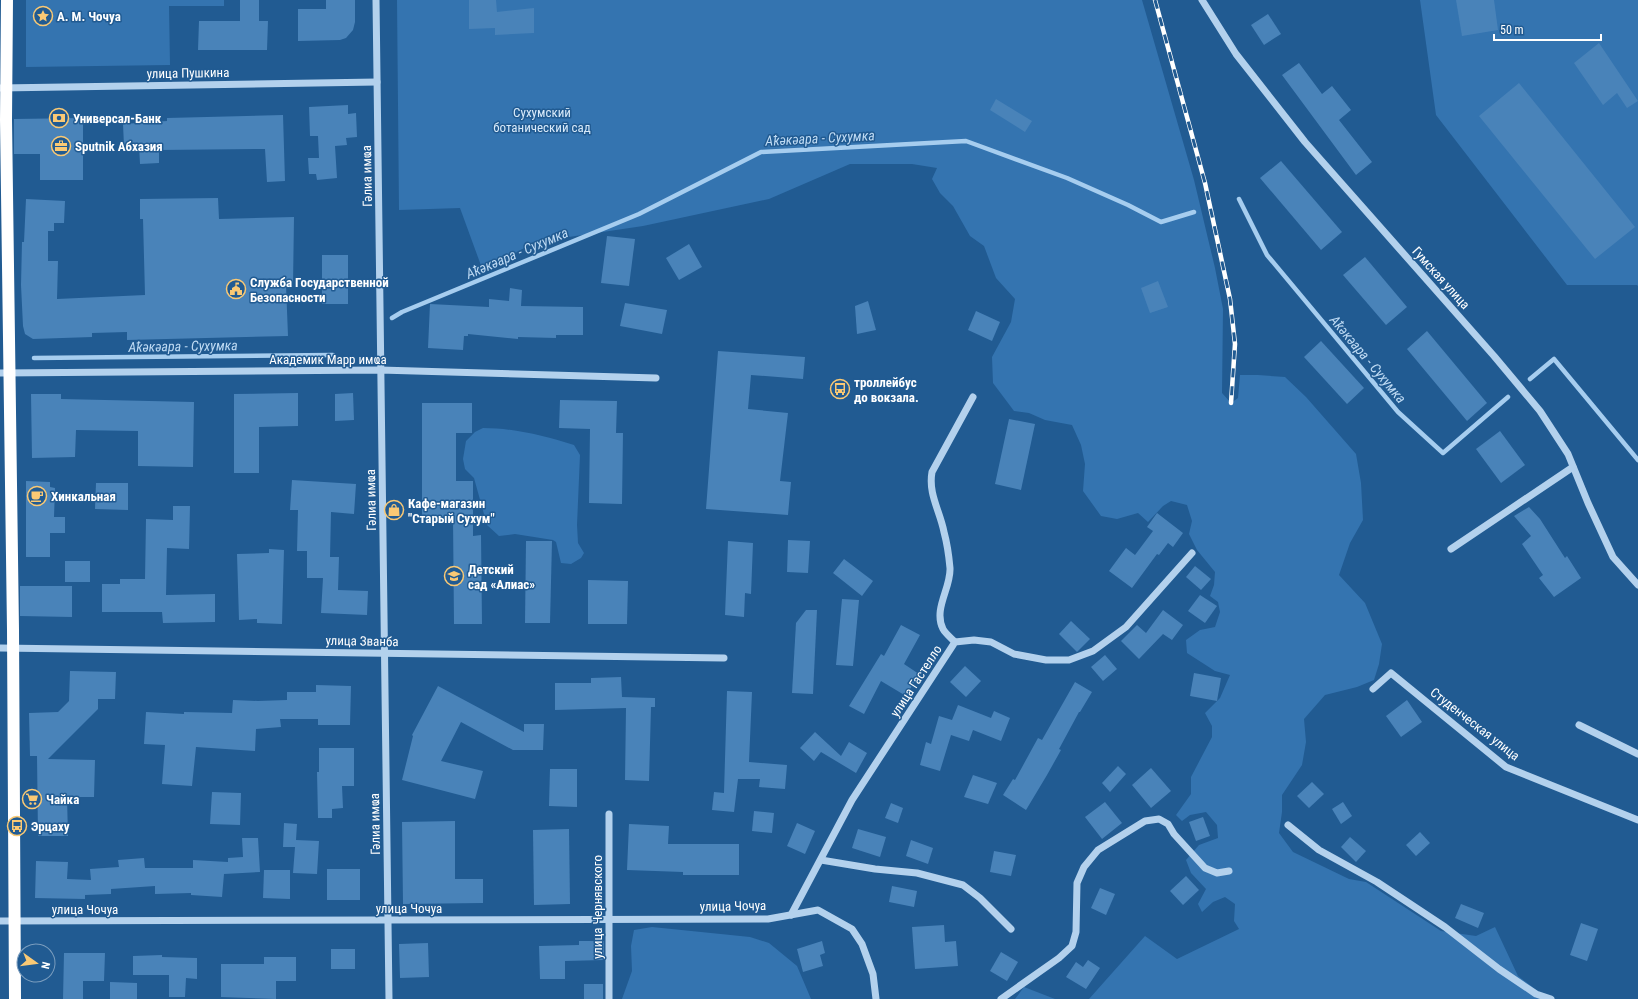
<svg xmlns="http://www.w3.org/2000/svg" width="1638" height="999" viewBox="0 0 1638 999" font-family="'Roboto Condensed',sans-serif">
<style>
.green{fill:#3474b0}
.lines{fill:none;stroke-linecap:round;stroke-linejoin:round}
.stream{stroke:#a6cdef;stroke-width:4.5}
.building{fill:#4983b9}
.minor{stroke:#b3d1ed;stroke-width:7}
.highway{stroke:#fff;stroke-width:12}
.rail-casing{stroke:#fff;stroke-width:4.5}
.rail{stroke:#215b92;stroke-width:3;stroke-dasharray:9;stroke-linecap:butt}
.labels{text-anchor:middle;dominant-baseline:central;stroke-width:3;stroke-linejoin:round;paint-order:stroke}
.poi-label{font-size:13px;font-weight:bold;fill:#fff;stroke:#215b92;text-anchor:start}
.street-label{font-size:13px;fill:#fff;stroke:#215b92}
.park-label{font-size:13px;fill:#d8eafa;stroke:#215b92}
.water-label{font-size:14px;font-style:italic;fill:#bfdbf4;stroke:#215b92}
</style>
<rect width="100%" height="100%" fill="#215b92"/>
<!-- green -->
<g class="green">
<polygon points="26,0 224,0 224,6 169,6 170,65 26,67"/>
<polygon points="397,0 1142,0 1194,180 1215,268 1223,309 1222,393 1231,403 1238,398 1240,375 1258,375 1285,377 1306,397 1356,454 1361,483 1363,520 1350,543 1339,575 1365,603 1382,644 1379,664 1374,680 1357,687 1325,695 1304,719 1306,742 1302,765 1282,795 1282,812 1279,833 1293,852 1349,879 1366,882 1441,931 1476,936 1495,927 1518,976 1548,999 1089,999 1145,936 1177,959 1239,929 1234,921 1235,904 1225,897 1213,902 1202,912 1198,904 1206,889 1191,873 1186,860 1199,845 1218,838 1217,825 1206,812 1190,815 1182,821 1176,815 1191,794 1191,777 1212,737 1212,726 1205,713 1220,698 1230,675 1215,671 1187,653 1186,640 1200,630 1215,627 1220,612 1218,602 1210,596 1214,585 1215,572 1197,550 1189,534 1192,521 1187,505 1171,501 1163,506 1148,522 1138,513 1117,519 1101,516 1083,491 1085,464 1081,445 1072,425 1045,420 1029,413 1014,411 993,383 992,357 1011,322 1015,299 996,278 984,246 970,236 953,206 940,193 932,179 937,168 912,164 850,164 769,199 643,226 535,242 483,271 460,208 399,210"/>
<polygon points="1420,0 1638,0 1638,286 1637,285 1567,285 1436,115"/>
<path d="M483,428C514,428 544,436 574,445L580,455L577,525L578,543L584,553L581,558L571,564L561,563L556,542L553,540L515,534L499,536L487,525L474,478L465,469L463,459L466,441L475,432Z"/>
<polygon points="652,927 750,937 769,943 797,966 811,999 622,999 632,971 631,946 634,930"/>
<polygon points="1024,987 1055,999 1015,999"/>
</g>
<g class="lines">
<!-- stream -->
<g class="stream">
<polyline points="1239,199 1267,255 1398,412 1443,453 1508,397"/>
<polyline points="392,318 402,312 639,214 761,152 966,141 1067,178 1128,205 1161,222 1194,212"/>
<polyline points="34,358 333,355"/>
<polyline points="1530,379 1554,359 1638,460"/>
</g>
</g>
<!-- building -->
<g class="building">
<polygon points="240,0 259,0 259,21 268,21 267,50 198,50 199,21 240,21"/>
<polygon points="326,0 355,0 355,22 353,30 346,38 340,40 298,41 298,9 326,9"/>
<polygon points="469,0 496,0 497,12 534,8 534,33 495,35 495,28 469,29"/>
<polygon points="1456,0 1494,0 1498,30 1462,36"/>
<polygon points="1268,14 1281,34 1264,45 1251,25"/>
<polygon points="1599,43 1638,101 1627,108 1617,93 1603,105 1574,63"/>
<polygon points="1299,63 1322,94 1332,86 1351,110 1339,120 1372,162 1356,175 1282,75"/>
<polygon points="1519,83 1635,227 1595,259 1479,116"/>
<polygon points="996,99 1032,121 1025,132 990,110"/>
<polygon points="348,105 348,114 356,113 357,137 346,138 347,145 335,146 337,178 317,180 316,174 309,174 308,158 319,158 318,136 310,136 309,107"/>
<polygon points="283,115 285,181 267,182 265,149 159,150 159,163 140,164 139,145 124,146 123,124 167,121 167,118"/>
<polygon points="83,118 83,180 40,180 40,154 14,154 14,119"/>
<polygon points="1281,161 1342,232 1321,250 1260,178"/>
<polygon points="218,198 219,219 294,217 293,285 286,285 288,336 127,340 127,332 92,333 92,337 33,339 25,334 23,326 21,285 22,242 24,242 26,199 65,201 64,223 54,223 54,231 48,231 48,261 58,261 57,299 145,295 143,219 140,219 140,199"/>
<polygon points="607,236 635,239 629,286 601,283"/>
<polygon points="689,244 702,267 679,280 666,258"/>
<rect x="322" y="255" width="26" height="49"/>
<polygon points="1365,257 1407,307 1386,325 1343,275"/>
<polygon points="1158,281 1168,307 1150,313 1141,288"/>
<polygon points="510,288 522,290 521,306 583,307 583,335 556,335 556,338 518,337 518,339 468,334 468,336 464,336 463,350 428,348 430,304 489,307 489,299 509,301"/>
<polygon points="868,301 876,330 857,334 855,306"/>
<polygon points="625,303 667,310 662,334 620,326"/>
<polygon points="976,311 1000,322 992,341 968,330"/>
<polygon points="1427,331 1487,403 1467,421 1407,349"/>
<polygon points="1321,341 1364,388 1347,404 1304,357"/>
<polygon points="718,351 805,357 803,379 751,375 748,409 788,413 780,481 791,482 788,515 706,509"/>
<polygon points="298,393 298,426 259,427 259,473 234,473 234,394"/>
<polygon points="353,393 354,420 335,421 335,394"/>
<polygon points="31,394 61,394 61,399 194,402 193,467 138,466 138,431 76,430 75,457 32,458"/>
<polygon points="560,400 617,401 616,433 623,433 622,504 589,503 590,429 559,428"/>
<polygon points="422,403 472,403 472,433 456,433 456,481 473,481 473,536 481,535 482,624 454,624 453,518 422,519"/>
<polygon points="1009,419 1035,424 1021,490 995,484"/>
<polygon points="1500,431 1525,465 1501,483 1476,449"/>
<polygon points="292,480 356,484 354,514 331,512 330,557 339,557 338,590 368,591 367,615 321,613 323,578 307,578 307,551 297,551 298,510 290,510"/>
<polygon points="26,481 50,482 50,487 55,488 54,517 65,517 65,533 50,533 50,557 26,557"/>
<polygon points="96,483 128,483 128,510 95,509"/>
<polygon points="173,506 190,506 189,549 167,548 166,595 215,594 215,622 163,623 162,612 102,612 102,584 120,584 120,579 145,579 146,519 173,520"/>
<polygon points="1529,507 1540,519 1565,558 1567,556 1581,578 1554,597 1539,578 1543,575 1522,544 1531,536 1514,516"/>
<polygon points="1157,513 1183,533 1173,547 1168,543 1159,555 1157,554 1132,588 1109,571 1126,548 1135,555 1153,531 1147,527"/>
<polygon points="788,540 810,541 808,573 787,572"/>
<polygon points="526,541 552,541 550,623 525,623"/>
<polygon points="728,541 753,543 751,594 745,593 744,617 725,615"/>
<polygon points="269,549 284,550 282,624 257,623 257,619 239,620 237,554 269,553"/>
<polygon points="844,559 873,581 862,596 833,573"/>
<rect x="65" y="561" width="25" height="21"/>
<polygon points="1195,566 1211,579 1201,590 1186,577"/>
<polygon points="588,580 628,581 627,624 588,624"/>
<polygon points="20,586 72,586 72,617 20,616"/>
<polygon points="1200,595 1217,606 1205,623 1188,611"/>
<polygon points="842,599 859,600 853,666 836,665"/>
<polygon points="806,610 817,610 813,694 792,693 796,623"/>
<polygon points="1163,610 1183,625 1172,640 1163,634 1139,659 1121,641 1137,625 1146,633"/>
<polygon points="1071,621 1090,639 1077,652 1059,634"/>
<polygon points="901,625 920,635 904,664 919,674 906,696 881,681 864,714 849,706 881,654 884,656"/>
<polygon points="1105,655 1117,669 1103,681 1091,667"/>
<polygon points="965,666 981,681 966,697 950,682"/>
<polygon points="70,671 116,672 115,699 98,699 98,709 48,759 95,760 94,797 67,797 68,836 38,836 37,756 30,756 29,713 58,712 69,701"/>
<polygon points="1194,673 1221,678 1217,701 1190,696"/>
<polygon points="621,677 622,697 655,698 655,707 651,707 649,781 625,780 626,708 555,710 555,683 591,683 591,678"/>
<polygon points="1075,682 1092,692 1080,712 1079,712 1059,749 1061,750 1047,775 1026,810 1003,795 1013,779 1015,780 1038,738 1042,740"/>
<polygon points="316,685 351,686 350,725 318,725 318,719 280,719 281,727 256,729 255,751 196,747 192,786 162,784 165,745 144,744 146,712 184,714 184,712 232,713 233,700 258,701 287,700 287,692 316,692"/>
<polygon points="438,686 524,732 524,724 544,724 543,750 513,750 461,722 441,761 483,771 475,799 402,780 413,736 412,735"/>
<polygon points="727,691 752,692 749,762 787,765 785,789 759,787 760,779 738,779 734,812 712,810 714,792 724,793"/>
<polygon points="1407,700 1422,722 1401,737 1386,716"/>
<polygon points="958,705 991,718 994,711 1010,718 1001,741 973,730 969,741 951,735 940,771 920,765 926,742 931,744 939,716 952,720"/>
<polygon points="815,732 841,756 849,742 867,753 856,773 821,752 814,761 800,748"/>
<polygon points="319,748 354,748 354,786 342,786 343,808 332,809 332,818 318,818 317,772 319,772"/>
<polygon points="1118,766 1126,774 1110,792 1102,783"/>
<polygon points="1151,768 1171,791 1151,808 1132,785"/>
<polygon points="550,769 577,769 577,807 549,806"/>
<polygon points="973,775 997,783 988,804 964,797"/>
<polygon points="1312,782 1324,794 1309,808 1297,796"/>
<polygon points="212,792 241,793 240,825 210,824"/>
<polygon points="1105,802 1122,823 1102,839 1085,817"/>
<polygon points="1343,802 1352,816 1341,824 1332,809"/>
<polygon points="891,803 903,808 898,823 885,818"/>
<polygon points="754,811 774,813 772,833 752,831"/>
<polygon points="1203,817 1210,836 1196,841 1189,822"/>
<polygon points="455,821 455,879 483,879 483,903 403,904 402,822"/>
<polygon points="284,823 297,824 296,840 319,841 317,874 293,873 295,847 283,847"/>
<polygon points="797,823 815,831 805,854 787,846"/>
<polygon points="629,824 669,826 668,844 739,844 739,875 683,875 683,872 627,870"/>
<polygon points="569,829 570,904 534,905 533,830"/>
<polygon points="858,829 886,837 880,857 852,848"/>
<polygon points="1420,832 1430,843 1416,856 1406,845"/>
<polygon points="1350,837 1366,851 1356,862 1341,847"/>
<polygon points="242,838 258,838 260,872 224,874 222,897 191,895 191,893 155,894 155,886 111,889 111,894 85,895 85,899 35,898 36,861 68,862 67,879 91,880 90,869 119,867 118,860 144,858 145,868 193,868 193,860 228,862 228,858 243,857"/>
<polygon points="911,840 933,848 928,864 906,856"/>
<polygon points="994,851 1016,855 1011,876 990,872"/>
<rect x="327" y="869" width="33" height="31"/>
<polygon points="264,870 290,870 290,899 263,898"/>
<polygon points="1186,876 1199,890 1183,905 1170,891"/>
<polygon points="892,886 917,891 914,907 889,902"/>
<polygon points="1100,888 1115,894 1106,915 1091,908"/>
<polygon points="1461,904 1484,913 1478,928 1455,918"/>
<polygon points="1581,923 1598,929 1587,961 1570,955"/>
<polygon points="944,925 945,942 956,941 958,966 915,969 912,927"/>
<polygon points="579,941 604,941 604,960 565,961 565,979 540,979 539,946 579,945"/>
<polygon points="822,941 825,953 820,955 823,966 803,972 797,949"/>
<polygon points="428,943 429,977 400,978 399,944"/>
<rect x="331" y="949" width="24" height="20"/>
<polygon points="1001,952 1018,962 1007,981 990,971"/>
<polygon points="64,953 105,953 104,981 83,981 83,999 63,999"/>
<polygon points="162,955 162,957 197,958 197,979 186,978 185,997 169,997 169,975 133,975 133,956"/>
<polygon points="264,957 296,957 296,981 276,981 276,999 221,997 221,964 264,964"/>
<polygon points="1088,960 1100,968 1086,989 1066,977 1076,962 1083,967"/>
<polygon points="110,982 137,983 137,999 110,999"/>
<rect x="584" y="984" width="19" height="15"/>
</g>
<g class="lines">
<!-- minor -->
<g class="minor">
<polyline points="376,0 389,999"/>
<polyline points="1202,0 1236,54 1305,142 1494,356 1540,411 1568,454 1588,503 1613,557 1638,585"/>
<polyline points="0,88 377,82"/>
<polyline points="0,373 380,370 656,378"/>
<polyline points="1451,549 1573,467"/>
<path d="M955,642C951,638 945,633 943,629C933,609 951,588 950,568C949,557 947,543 944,532C940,511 928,494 932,472L973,397"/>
<polyline points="0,648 724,658"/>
<polyline points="1373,689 1391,673 1506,767 1638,820"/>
<polyline points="1579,725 1638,754"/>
<polyline points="1288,825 1319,850 1377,882 1445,927 1499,969 1536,994 1551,999"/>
<polyline points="821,860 875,869 917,873 963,885 980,898 1011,929"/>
<polyline points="791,915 852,800 955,642 974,640 991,642 1014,654 1046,660 1069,660 1093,651 1126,627 1192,553"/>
<polyline points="0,921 768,919 818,910 852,929 862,944 873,974 876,999"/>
<polyline points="609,999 609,814"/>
<polyline points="1001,999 1059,958 1072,946 1076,932 1077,883 1084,867 1098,850 1145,821 1159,819 1168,824 1174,834 1205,868 1217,873 1229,871"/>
</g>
<!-- highway -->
<polyline class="highway" points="7,0 6,120 13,630 15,999"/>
<defs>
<polyline id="rail" points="1155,0 1205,183 1230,299 1235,344 1231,403"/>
</defs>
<!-- rail casing -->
<use href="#rail" class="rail-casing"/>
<!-- rail -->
<use href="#rail" class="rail"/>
</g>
<!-- icons -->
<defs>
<symbol id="sight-ring" viewBox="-11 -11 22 22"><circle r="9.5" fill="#215b92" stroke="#fac974" stroke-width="1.5"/><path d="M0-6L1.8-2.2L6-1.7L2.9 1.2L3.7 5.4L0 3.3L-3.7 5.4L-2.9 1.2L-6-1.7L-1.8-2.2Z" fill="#fac974"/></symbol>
<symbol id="bank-ring" viewBox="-11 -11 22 22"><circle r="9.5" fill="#215b92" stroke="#fac974" stroke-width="1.5"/><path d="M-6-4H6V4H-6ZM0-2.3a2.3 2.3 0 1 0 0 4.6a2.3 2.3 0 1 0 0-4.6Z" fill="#fac974"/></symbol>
<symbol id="office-ring" viewBox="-11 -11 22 22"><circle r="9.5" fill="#215b92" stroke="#fac974" stroke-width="1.5"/><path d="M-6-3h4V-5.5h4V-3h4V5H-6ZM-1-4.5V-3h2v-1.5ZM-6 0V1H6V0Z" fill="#fac974"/></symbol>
<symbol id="civic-ring" viewBox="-11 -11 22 22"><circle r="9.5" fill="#215b92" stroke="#fac974" stroke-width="1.5"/><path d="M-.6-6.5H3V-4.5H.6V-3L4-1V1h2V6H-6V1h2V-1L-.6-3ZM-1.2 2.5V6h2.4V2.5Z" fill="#fac974"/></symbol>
<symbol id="bus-ring" viewBox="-11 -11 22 22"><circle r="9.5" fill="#215b92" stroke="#fac974" stroke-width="1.5"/><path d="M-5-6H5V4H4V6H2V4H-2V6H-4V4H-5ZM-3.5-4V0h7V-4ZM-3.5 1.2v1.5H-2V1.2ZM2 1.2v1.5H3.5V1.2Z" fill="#fac974"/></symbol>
<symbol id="cafe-ring" viewBox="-11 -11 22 22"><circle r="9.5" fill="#215b92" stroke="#fac974" stroke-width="1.5"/><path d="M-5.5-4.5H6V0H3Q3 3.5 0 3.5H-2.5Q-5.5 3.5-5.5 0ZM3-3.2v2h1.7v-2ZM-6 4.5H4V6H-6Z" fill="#fac974"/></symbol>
<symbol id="shop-ring" viewBox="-11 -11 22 22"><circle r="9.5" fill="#215b92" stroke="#fac974" stroke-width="1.5"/><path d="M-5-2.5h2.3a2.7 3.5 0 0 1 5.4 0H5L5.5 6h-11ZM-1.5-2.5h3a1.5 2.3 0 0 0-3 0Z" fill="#fac974"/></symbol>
<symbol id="school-ring" viewBox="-11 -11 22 22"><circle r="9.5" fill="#215b92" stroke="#fac974" stroke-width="1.5"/><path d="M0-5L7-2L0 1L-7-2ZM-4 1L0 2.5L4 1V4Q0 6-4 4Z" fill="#fac974"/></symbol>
<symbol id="supermarket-ring" viewBox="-11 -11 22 22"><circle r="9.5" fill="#215b92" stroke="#fac974" stroke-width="1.5"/><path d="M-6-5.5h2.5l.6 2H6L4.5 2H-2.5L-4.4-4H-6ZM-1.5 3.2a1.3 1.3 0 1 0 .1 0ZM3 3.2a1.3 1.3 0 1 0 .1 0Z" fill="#fac974"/></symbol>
</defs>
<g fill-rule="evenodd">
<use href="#sight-ring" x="32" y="5" width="22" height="22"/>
<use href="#bank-ring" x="48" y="107" width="22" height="22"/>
<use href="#office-ring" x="50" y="135" width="22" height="22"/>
<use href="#civic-ring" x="225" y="278" width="22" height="22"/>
<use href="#bus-ring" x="829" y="378" width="22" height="22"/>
<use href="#cafe-ring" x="26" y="485" width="22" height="22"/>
<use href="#shop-ring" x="383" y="499" width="22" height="22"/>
<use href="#school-ring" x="443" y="565" width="22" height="22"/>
<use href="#supermarket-ring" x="21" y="788" width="22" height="22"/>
<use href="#bus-ring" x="6" y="815" width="22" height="22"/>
</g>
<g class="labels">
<!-- poi labels -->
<g class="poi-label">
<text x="57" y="16">А. М. Чочуа</text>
<text x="73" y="118">Универсал-Банк</text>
<text x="75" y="146">Sputnik Абхазия</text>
<text x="250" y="282">Служба Государственной<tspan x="250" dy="15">Безопасности</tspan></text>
<text x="854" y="382">троллейбус<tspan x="854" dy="15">до вокзала.</tspan></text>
<text x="51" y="496">Хинкальная</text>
<text x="408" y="503">Кафе-магазин<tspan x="408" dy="15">"Старый Сухум"</tspan></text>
<text x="468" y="569">Детский<tspan x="468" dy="15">сад «Алиас»</tspan></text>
<text x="46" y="799">Чайка</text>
<text x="31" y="826">Эрцаху</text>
</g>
<!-- street labels -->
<g class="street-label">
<text transform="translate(188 73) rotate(-1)">улица Пушкина</text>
<text transform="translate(367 176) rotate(-91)">Гәлиа имҩа</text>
<text transform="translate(1441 278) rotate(48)">Гумская улица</text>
<text x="328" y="359">Академик Марр имҩа</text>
<text transform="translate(371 500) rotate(-91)">Гәлиа имҩа</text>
<text transform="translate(362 641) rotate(1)">улица Званба</text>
<text transform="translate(916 681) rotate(-57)">улица Гастелло</text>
<text transform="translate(1475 724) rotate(38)">Студенческая улица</text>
<text transform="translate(375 824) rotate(-91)">Гәлиа имҩа</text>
<text transform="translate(733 906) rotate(-1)">улица Чочуа</text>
<text transform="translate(597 907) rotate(-90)">улица Чернявского</text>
<text x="409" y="908">улица Чочуа</text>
<text x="85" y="909">улица Чочуа</text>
</g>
<!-- park labels -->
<g class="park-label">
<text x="542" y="112">Сухумский<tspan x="542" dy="15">ботанический сад</tspan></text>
</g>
<!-- water labels -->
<g class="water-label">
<text transform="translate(820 138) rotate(-3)">Аҟәкәара - Сухумка</text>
<text transform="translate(517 253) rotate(-23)">Аҟәкәара - Сухумка</text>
<text transform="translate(183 346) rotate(-1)">Аҟәкәара - Сухумка</text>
<text transform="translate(1368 359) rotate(50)">Аҟәкәара - Сухумка</text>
</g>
</g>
<!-- north arrow -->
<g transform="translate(36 963) rotate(104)"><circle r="19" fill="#215b92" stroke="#7a9dbe"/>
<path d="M0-3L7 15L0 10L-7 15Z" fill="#fac974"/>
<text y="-6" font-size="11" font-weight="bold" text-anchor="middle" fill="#ffffff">N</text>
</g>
<!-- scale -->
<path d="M1494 34v6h107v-6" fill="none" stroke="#ffffff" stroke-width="2"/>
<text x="1500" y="34" font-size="12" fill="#ffffff" stroke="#215b92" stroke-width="3" paint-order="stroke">50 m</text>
</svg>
